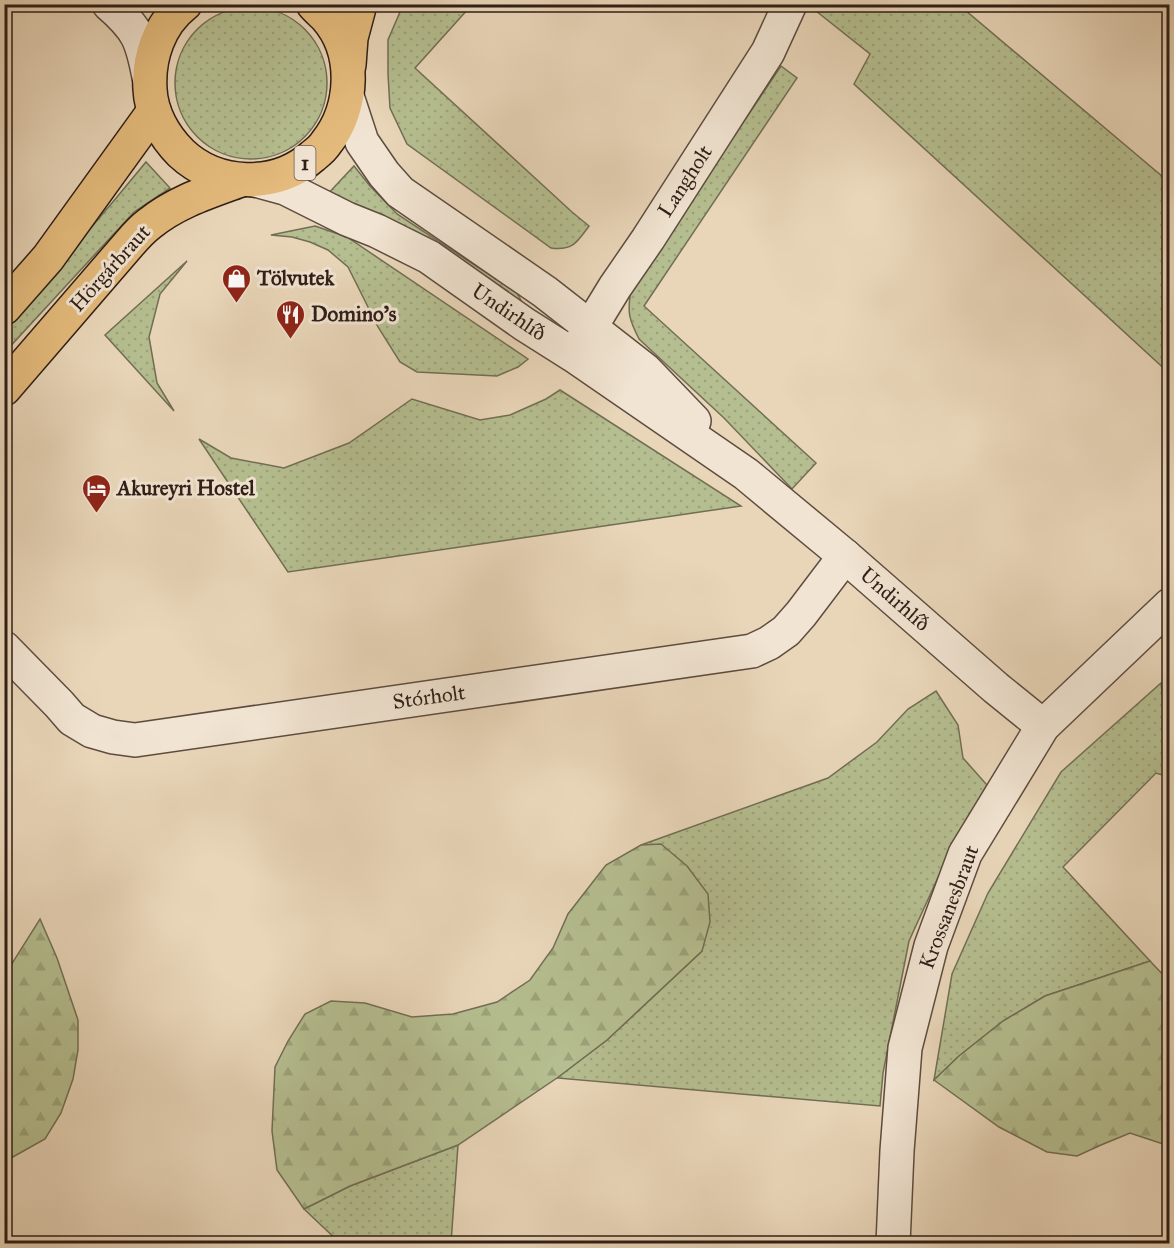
<svg xmlns="http://www.w3.org/2000/svg" width="1174" height="1248" viewBox="0 0 1174 1248" font-family="'IM FELL Great Primer',serif">
<style>
.grass{fill:url(#grass-dots);stroke:#726e54;stroke-width:1.5}
.forest{fill:url(#forest-firs);stroke:#726e54;stroke-width:1.5}
.lines{fill:none;stroke-linecap:round;stroke-linejoin:round}
.minor-casing{stroke:#5e4c40;stroke-width:36}
.highway-casing{stroke:#2f1e17;stroke-width:36}
.minor{stroke:#f1e4d2;stroke-width:33}
.highway{stroke:#e4bb7c;stroke-width:33}
.labels{text-anchor:middle;dominant-baseline:central;stroke-width:6;stroke-linejoin:round;paint-order:stroke}
.shield{fill:#f1e4d2;stroke:#69594f;stroke-width:1.5}
.shield-label{font-size:20px;font-weight:bold;fill:#2f1e17}
.street-label{font-size:21px;fill:#2f1e17;stroke:#f1e4d2}
.poi-label{font-size:21px;font-weight:bold;fill:#2f1e17;stroke:#f1e4d2;text-anchor:start}
</style>
<defs>
<pattern id="grass-dots" width="8" height="8" patternUnits="userSpaceOnUse" patternTransform="scale(1.5)"><rect width="8" height="8" fill="#b5be90"/><path d="M2 2h.1M6 6h.1" fill="none" stroke="#9ca37b" stroke-width="1.8" stroke-linecap="round"/></pattern>
<pattern id="forest-firs" width="22" height="20" patternUnits="userSpaceOnUse" patternTransform="scale(1.5)"><rect width="22" height="20" fill="#b5be90"/><path d="M5 1l3.5 6h-7zM16 11l3.5 6h-7z" fill="#9ca37b"/></pattern>
</defs>
<rect width="100%" height="100%" fill="#e9d6b9"/>
<filter id="stains"><feTurbulence type="fractalNoise" baseFrequency=".00333" numOctaves="4"/><feColorMatrix values="0 0 0 0 .2 0 0 0 0 .09 0 0 0 0 .02 0 0 0 .5 -.17"/></filter>
<radialGradient id="worn" r=".72"><stop offset=".6" stop-color="#630" stop-opacity="0"/><stop offset="1" stop-color="#630" stop-opacity=".3"/></radialGradient>
<!-- grass -->
<g class="grass">
<path d="M403,5H463L468,9L415,68L572,212L589,226C577,242 573,251 551,248L407,144L390,108L388,74V40Z"/>
<polygon points="817,5 959,5 1169,182 1169,373 854,84 870,54 816,11"/>
<circle cx="251" cy="83" r="76"/>
<path d="M781,66L797,78L644,306L816,463L792,489L724,418L639,339C629,319 627,313 631,290Z"/>
<polygon points="146,162 170,188 134,212 5,352 5,329 117,197"/>
<polygon points="354,166 370,186 397,214 517,293 522,302 511,301 324,198"/>
<polygon points="315,226 347,237 528,359 518,367 497,376 417,372 400,362 378,327 348,267 328,250 310,242 292,237 271,235"/>
<polygon points="187,261 160,294 149,337 157,383 174,411 105,335"/>
<polygon points="560,390 741,506 288,572 199,439 231,458 284,468 349,443 412,399 480,420 510,415 546,399"/>
<polygon points="1161,683 1169,747 1169,777 1156,773 1063,867 1150,961 1045,996 1003,1021 959,1056 934,1080 952,974 988,893 1061,772"/>
<polygon points="936,691 958,725 963,758 987,785 952,847 909,941 883,1073 880,1106 557,1078 607,1040 702,951 661,845 641,845 828,778 877,742 908,709"/>
<polygon points="458,1145 451,1243 340,1243 304,1209 350,1186"/>
</g>
<!-- forest -->
<g class="forest">
<polygon points="661,844 687,866 708,894 710,922 702,951 607,1040 557,1078 458,1145 350,1186 304,1209 277,1170 272,1131 275,1067 288,1041 305,1014 331,1001 365,1003 412,1017 453,1014 497,1002 530,980 553,948 568,914 606,865 641,845"/>
<polygon points="40,919 57,958 78,1020 78,1050 73,1079 61,1113 45,1139 11,1158 5,1160 5,981 11,965"/>
<polygon points="1150,961 1169,981 1169,1146 1130,1133 1101,1145 1077,1156 1047,1152 999,1127 934,1080 959,1056 1003,1021 1045,996"/>
</g>
<g class="lines">
<defs>
<g id="minor">
<path d="M109,4C138,29 142,40 149,77"/>
<polyline points="347,96 362,142 384,174 400,192 545,292 645,370 694,421"/>
<polyline points="255,180 285,188 347,219 377,231 429,257 524,324 573,355 746,474 845,556 996,688 1043,726"/>
<polyline points="579,346 615,287 648,239 768,52 790,4"/>
<polyline points="4,648 59,704 72,719 92,731 113,737 135,740 752,651 769,643 786,631 801,614 845,556"/>
<polyline points="893,1244 897,1151 905,1048 931,946 965,854 1043,726 1170,605"/>
</g>
<g id="highway">
<path d="M185,4C159,24 148,58 150,89C151,113 164,136 181,153C217,187 276,189 313,156C318,152 323,148 326,143C354,108 357,52 326,17C322,13 317,9 313,4"/>
<polyline points="349,65 351,38 360,4"/>
<polyline points="4,308 48,258 154,111"/>
<path d="M4,389L129,244C135,237 141,230 149,224C176,202 208,192 241,180"/>
</g>
</defs>
<!-- minor casing -->
<use href="#minor" class="minor-casing"/>
<!-- highway casing -->
<use href="#highway" class="highway-casing"/>
<!-- minor -->
<use href="#minor" class="minor"/>
<!-- highway -->
<use href="#highway" class="highway"/>
</g>
<!-- icons -->
<defs>
<symbol id="shop-pin" viewBox="-11 -11 22 30"><path d="M0 17L-7.5 6A9.5 9.5 0 1 1 7.5 6Z" fill="#8f2418" stroke="#f1e4d2"/><path d="M-5-2.5h2.3a2.7 3.5 0 0 1 5.4 0H5L5.5 6h-11ZM-1.5-2.5h3a1.5 2.3 0 0 0-3 0Z" fill="#fff"/></symbol>
<symbol id="restaurant-pin" viewBox="-11 -11 22 30"><path d="M0 17L-7.5 6A9.5 9.5 0 1 1 7.5 6Z" fill="#8f2418" stroke="#f1e4d2"/><path d="M-5-6h1v4h1v-4h1v4h1v-4h1v5L-1.5 .5V6h-2V.5L-5-1ZM5-6V6H3V1.5H1.5Q1.5-4 5-6Z" fill="#fff"/></symbol>
<symbol id="hotel-pin" viewBox="-11 -11 22 30"><path d="M0 17L-7.5 6A9.5 9.5 0 1 1 7.5 6Z" fill="#8f2418" stroke="#f1e4d2"/><path d="M-6-4.5h1.5V1H6V5H4.5V3h-9V5H-6ZM-4 0a1.8 1.8 0 1 1 3.6 0ZM.5 0V-2.5h3Q6-2.5 6 0Z" fill="#fff"/></symbol>
</defs>
<g fill-rule="evenodd">
<use href="#shop-pin" x="220" y="262" width="33" height="45"/>
<use href="#restaurant-pin" x="274" y="298" width="33" height="45"/>
<use href="#hotel-pin" x="80" y="472" width="33" height="45"/>
</g>
<g class="labels">
<!-- shield labels -->
<rect class="shield" x="294.5" y="146" width="21" height="34" rx="4.5"/>
<g class="shield-label">
<text x="305" y="163">1</text>
</g>
<!-- street labels -->
<g class="street-label">
<text transform="translate(685 181) rotate(-57)">Langholt</text>
<text transform="translate(110 268) rotate(-48)">Hörgárbraut</text>
<text transform="translate(509 312) rotate(34)">Undirhlíð</text>
<text transform="translate(895 599) rotate(41)">Undirhlíð</text>
<text transform="translate(429 697) rotate(-8)">Stórholt</text>
<text transform="translate(949 907) rotate(-69)">Krossanesbraut</text>
</g>
<!-- poi labels -->
<g class="poi-label">
<text x="257" y="278">Tölvutek</text>
<text x="311" y="314">Domino's</text>
<text x="117" y="488">Akureyri Hostel</text>
</g>
</g>
<!-- margin -->
<rect width="1174" height="1248" fill="none" stroke="#e9d6b9" stroke-width="24"/>
<rect x="6" y="6" width="1162" height="1236" fill="none" stroke="#2f1e17" stroke-width="3"/>
<rect x="12" y="12" width="1150" height="1224" fill="none" stroke="#2f1e17" stroke-width="1.5"/>
<rect width="100%" height="100%" filter="url(#stains)"/>
<rect width="100%" height="100%" fill="url(#worn)"/>
</svg>
